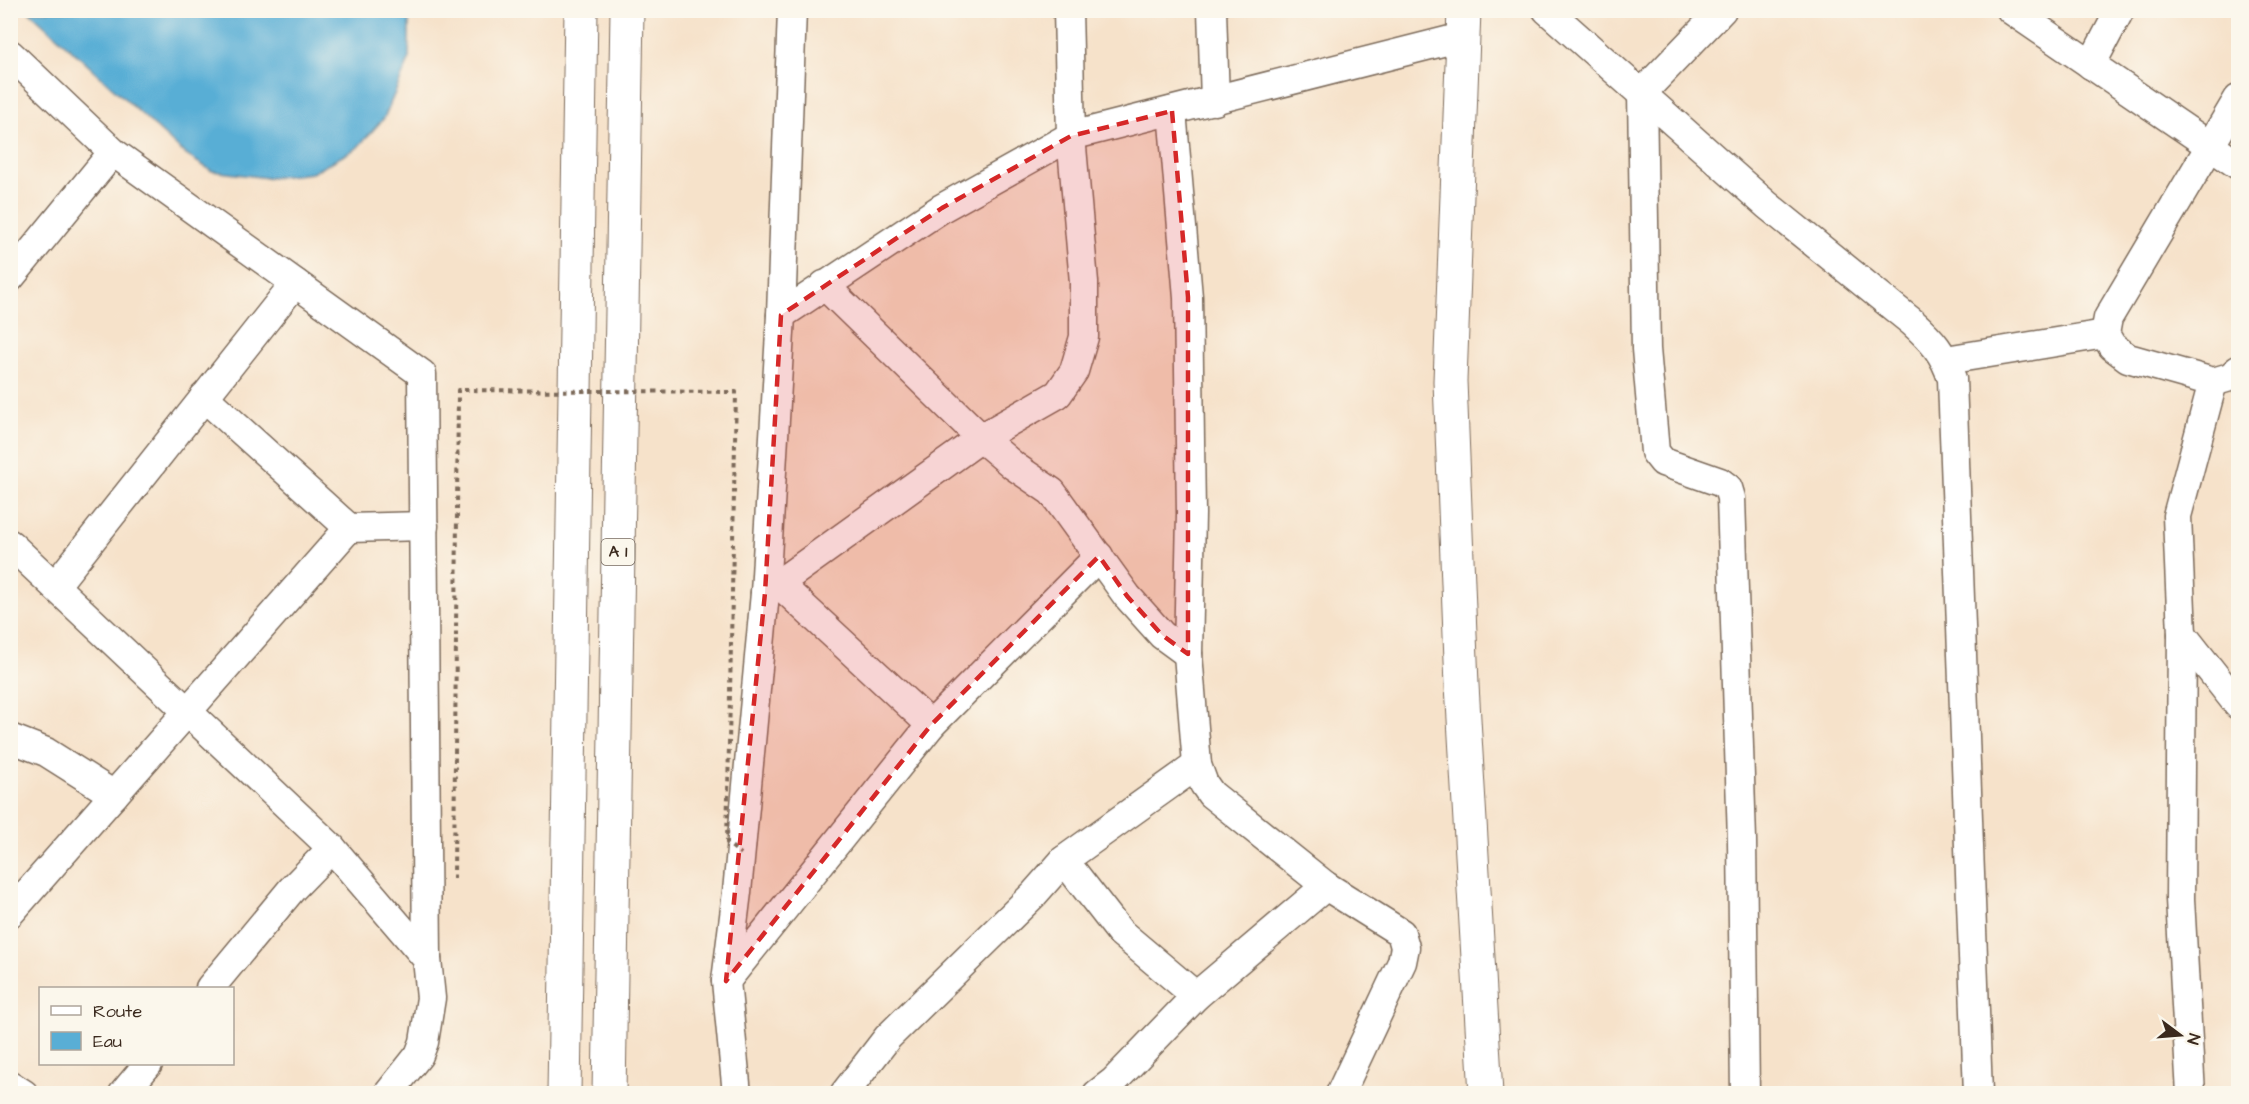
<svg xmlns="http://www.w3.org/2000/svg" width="2249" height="1104" viewBox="0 0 2249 1104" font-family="'Architects Daughter',sans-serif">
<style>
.water{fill:#59aed5;stroke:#4a6c7a;stroke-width:1.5}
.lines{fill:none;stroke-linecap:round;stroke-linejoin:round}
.minor-casing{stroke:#7c6a5a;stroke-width:31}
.tertiary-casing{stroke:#7c6a5a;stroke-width:35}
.motorway-casing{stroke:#7c6a5a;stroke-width:35}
.minor{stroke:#fff;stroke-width:28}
.tertiary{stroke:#fff;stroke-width:33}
.motorway{stroke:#fff;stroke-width:33}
.path-bridge{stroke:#7c6a5a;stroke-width:4;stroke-dasharray:4.5 4.5;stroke-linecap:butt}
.marked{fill:#d62828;fill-opacity:0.2;stroke:#d62828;stroke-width:4.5;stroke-dasharray:12 8;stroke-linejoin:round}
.labels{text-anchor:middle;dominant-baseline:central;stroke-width:4.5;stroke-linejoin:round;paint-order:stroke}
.shield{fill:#fbf7ec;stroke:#75685c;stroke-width:1.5}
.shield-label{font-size:16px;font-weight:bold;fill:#3b2a1e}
</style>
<rect width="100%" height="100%" fill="#fbf7ec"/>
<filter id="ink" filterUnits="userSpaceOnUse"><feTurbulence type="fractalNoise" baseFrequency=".0167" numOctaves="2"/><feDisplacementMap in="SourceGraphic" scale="12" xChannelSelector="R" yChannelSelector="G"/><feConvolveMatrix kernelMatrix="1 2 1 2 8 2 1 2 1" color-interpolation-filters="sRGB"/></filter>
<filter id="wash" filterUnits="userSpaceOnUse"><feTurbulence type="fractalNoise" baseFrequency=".008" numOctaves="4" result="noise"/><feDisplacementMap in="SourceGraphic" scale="24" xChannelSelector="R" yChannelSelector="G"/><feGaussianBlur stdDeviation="1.35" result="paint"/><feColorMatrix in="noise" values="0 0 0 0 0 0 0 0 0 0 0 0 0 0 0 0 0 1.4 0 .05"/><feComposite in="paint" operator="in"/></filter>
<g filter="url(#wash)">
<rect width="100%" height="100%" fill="#f6e2ca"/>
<!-- water -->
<polygon class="water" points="29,11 409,11 409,60 384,118 357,148 312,173 268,178 212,171 186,155"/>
</g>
<g filter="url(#ink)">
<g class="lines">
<defs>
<g id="minor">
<polyline points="1212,10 1215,101"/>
<path d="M1547,10L1767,205L1912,322C1932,340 1944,353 1952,379L1978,1094"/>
<polyline points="1722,10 1642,93 1646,349 1655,452 1663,462 1720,482 1728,488 1731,498 1742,840 1745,1094"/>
<polyline points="2011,10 2238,165"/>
<polyline points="10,54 113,152 422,374 427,959"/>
<polyline points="2091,65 2120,10"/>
<polyline points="2238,99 2108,318 2105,334 2112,346 2128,358 2213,382 2230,377 2238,370"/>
<polyline points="1172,111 1188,297 1191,514 1188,654 1197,765 1204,784 1211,794 1326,886 1401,933 1405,947 1402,962 1340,1094"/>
<polyline points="10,278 113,152"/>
<polyline points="824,285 981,438 1014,466 1052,492 1127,596 1162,635 1188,654"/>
<polyline points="781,315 942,208 1071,136 1462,37"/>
<polyline points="1946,360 2105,334"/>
<polyline points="204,397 349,528 424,526"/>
<polyline points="10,544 332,848 427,959 431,998 424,1042 419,1055 388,1094"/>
<polyline points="779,584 931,725"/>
<polyline points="55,586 295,283"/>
<polyline points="765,593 981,438 1058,394 1074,371 1084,337 1084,282 1071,136 1068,10"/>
<polyline points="2182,634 2238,705"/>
<polyline points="10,738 46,752 114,795"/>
<polyline points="1064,860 1120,932 1196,996"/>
<polyline points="10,913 349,528"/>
<polyline points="726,981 931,725 1099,556"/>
<polyline points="210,988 292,889 332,848"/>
<polyline points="10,1085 24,1094"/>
<polyline points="123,1094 148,1064"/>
<polyline points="737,1094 726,981 737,892 765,593 781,315 792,10"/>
<polyline points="844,1094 888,1037 1034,894 1064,860 1197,765"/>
<polyline points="1097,1094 1114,1081 1196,996 1326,886"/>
<polyline points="2191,1094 2180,899 2182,634 2177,516 2213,382"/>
</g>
<polyline id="tertiary" points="1464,10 1450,381 1462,685 1486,1094"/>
<g id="motorway">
<polyline points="564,1094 581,10"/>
<polyline points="609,1094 627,10"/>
</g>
</defs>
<!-- minor casing -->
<use href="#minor" class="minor-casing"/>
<!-- tertiary casing -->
<use href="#tertiary" class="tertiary-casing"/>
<!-- motorway casing -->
<use href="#motorway" class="motorway-casing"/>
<!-- minor -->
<use href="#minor" class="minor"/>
<!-- tertiary -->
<use href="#tertiary" class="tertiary"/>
<!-- motorway -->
<use href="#motorway" class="motorway"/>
<!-- path-bridge -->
<polyline class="path-bridge" points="454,879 458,390 736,392 727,843 741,854"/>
</g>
</g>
<!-- marked area -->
<path class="marked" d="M1172,111L1188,297V654L1162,635L1127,596L1099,556L931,725L726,981L765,593L781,315L942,208L1071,136Z"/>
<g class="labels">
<!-- shield labels -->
<rect class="shield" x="601.5" y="539" width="33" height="26" rx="4.5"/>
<g class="shield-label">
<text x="618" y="552">A 1</text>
</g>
</g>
<!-- margin -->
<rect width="2249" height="1104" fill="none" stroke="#fbf7ec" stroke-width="36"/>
<!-- legend -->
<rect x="39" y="987" width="195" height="78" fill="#fbf7ec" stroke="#aea59a" stroke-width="1.5"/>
<rect x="51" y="1006" width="30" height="9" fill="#ffffff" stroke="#aea59a" stroke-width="1.5"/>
<text x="93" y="1017" font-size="18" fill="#3b2a1e">Route</text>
<rect x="51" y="1032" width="30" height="18" fill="#59aed5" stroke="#aea59a" stroke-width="1.5"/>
<text x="93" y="1047" font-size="18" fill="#3b2a1e">Eau</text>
<!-- north arrow -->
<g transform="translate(2180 1035) rotate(106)" stroke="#fbf7ec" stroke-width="4.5" paint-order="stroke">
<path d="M0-4.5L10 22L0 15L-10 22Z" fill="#3b2a1e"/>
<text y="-9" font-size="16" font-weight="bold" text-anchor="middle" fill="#3b2a1e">N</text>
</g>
</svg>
